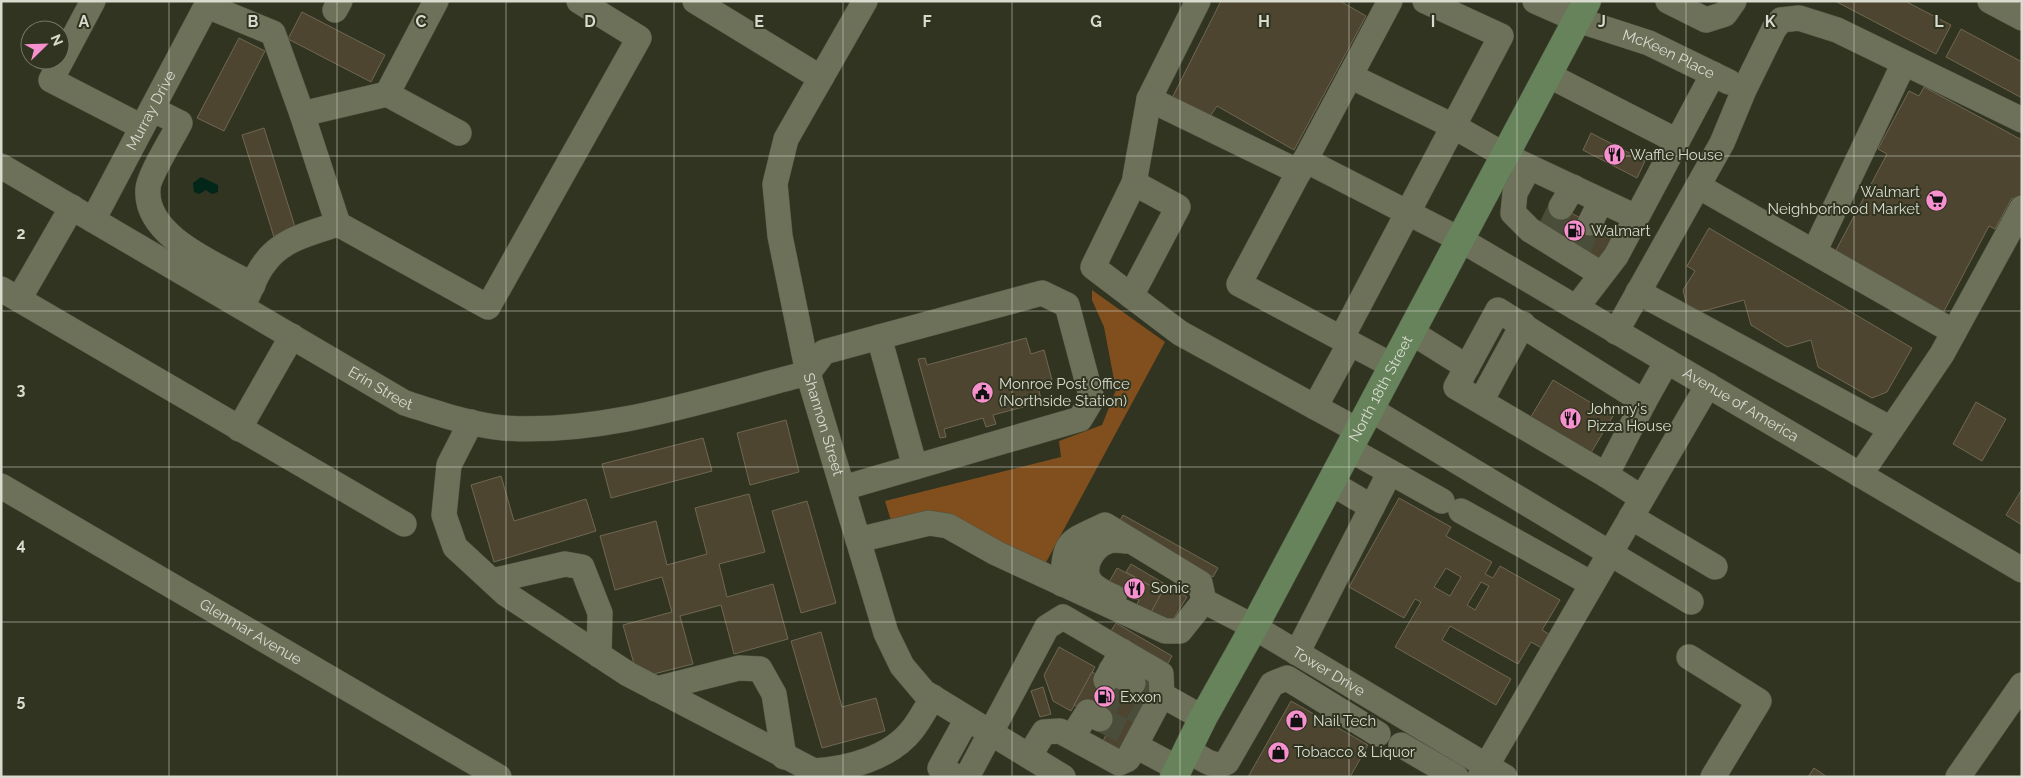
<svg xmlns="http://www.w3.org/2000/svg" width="2023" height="778" viewBox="0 0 2023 778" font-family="Raleway,sans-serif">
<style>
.green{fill:#804f1d}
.water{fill:#03261b}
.building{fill:#4d4530;stroke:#6f6751;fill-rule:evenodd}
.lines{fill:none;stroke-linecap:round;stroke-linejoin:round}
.minor-tunnel{stroke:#4a4d3a;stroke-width:25;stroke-dasharray:25 12;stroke-linecap:butt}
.minor-casing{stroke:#4e513f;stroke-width:26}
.major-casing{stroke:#4e513f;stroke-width:29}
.minor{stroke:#6d715a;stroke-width:25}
.major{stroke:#66835b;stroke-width:28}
.grid{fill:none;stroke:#d8dbce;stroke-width:1;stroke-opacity:0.55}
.labels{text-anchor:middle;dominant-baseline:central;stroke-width:4;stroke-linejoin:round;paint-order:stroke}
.street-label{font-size:15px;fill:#d8dbce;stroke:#313420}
.poi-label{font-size:15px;fill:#d8dbce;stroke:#313420;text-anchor:start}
.grid-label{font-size:16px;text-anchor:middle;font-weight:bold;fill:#d8dbce;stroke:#313420;stroke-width:4;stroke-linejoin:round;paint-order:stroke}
</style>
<rect width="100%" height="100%" fill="#313420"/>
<!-- green -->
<polygon class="green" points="1092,290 1165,342 1043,568 946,516 892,524 885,501 1061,457 1059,441 1102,425 1116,390 1104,327 1092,300"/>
<!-- water -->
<polygon class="water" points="201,177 218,185 218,192 212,194 206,190 199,194 194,192 193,183"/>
<!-- building -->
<g class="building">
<polygon points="1221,1 1340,1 1366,16 1294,150 1217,106 1209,118 1172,98"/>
<polygon points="1835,1 1905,1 1951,25 1936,54"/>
<polygon points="302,12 385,55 371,82 288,39"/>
<polygon points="1961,29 2022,62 2022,98 1946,57"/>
<polygon points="239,38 265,51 224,131 197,118"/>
<polygon points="1924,87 2022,140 2022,204 2012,198 1995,229 1989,226 1943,313 1834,254 1887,154 1878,149 1909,91 1919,96"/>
<polygon points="264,128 296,230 274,237 242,135"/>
<polygon points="1591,133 1645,161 1637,178 1583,150"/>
<polygon points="1552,203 1617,237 1603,264 1539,229"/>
<polygon points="1709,228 1912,348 1887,392 1872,398 1818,367 1811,340 1787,347 1751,325 1744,300 1700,312 1687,306 1683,290 1695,271 1687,266"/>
<polygon points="1026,338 1031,354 1044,350 1052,380 1037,384 1042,402 993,415 996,424 986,427 983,418 944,429 946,437 940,438 918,359 925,358 927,365"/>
<polygon points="1553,380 1613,416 1589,456 1529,420"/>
<polygon points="1976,402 2006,419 1982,461 1953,444"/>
<polygon points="786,420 799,472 750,485 737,433"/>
<polygon points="703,438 712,471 611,498 602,464"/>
<polygon points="501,476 514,521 586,499 596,531 494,562 471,485"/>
<polygon points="2022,489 2022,525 2006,515"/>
<polygon points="749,494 765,552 719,564 727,597 773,584 788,639 734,654 721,605 680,616 693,664 638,678 623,625 672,612 662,577 615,590 600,536 656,521 667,565 707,554 695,508"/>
<path d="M1399,498L1451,527L1446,536L1492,562L1485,574L1493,578L1500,566L1560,600L1542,630L1554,637L1547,651L1531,642L1518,664L1450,626L1442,640L1511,679L1496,705L1395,647L1421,602L1415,599L1404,618L1349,587ZM1446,568L1461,577L1450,596L1434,587ZM1481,582L1489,586L1475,610L1467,605Z"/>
<polygon points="807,501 836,603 801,613 772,511"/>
<polygon points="1123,515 1218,568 1213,577 1118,524"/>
<polygon points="1131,564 1187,597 1171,623 1150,612 1162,592 1126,572"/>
<polygon points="1117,568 1162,592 1149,616 1135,608 1139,600 1108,584"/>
<polygon points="1116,623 1172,656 1166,667 1109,634"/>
<polygon points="821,632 842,707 876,698 885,731 822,748 791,641"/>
<polygon points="1059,647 1095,667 1071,711 1053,701 1044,675"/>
<polygon points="1092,672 1128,692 1138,675 1157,685 1119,755 1101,745 1111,725 1074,705"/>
<polygon points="1043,687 1051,714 1040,717 1031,691"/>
<polygon points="1291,701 1368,745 1350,777 1248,777"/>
<polygon points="1814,768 1827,777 1808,777"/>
</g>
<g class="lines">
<!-- minor-tunnel -->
<g class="minor-tunnel">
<polyline points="1548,234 1561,207"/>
<polyline points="1578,250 1590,223"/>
<polyline points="1133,683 1153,693"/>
<polyline points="1100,690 1142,713"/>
<polyline points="1100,719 1131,734"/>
</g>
<defs>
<g id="minor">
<polyline points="93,1 51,80 142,127"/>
<polyline points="695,1 821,78"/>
<path id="s1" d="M865,1L786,139L775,184L780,236L808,373L886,633L902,666L924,692L1063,777"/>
<polyline points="1198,1 1149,99 1134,183 1093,267 1180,333 1315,407 1350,343"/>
<polyline points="1390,1 1239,284 1393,366"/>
<path id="s2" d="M1535,1L1578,20L1649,43L1729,82"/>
<polyline points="1668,1 1706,20 1725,14 1734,1"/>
<polyline points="1990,1 2022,18"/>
<polyline points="207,6 273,33 302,114 338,224 488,307 639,38 579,1"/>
<polyline points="335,10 340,1"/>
<polyline points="1548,75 1677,141"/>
<polyline points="1350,76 1453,126 1506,156 1636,217"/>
<polyline points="387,94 436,1"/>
<polyline points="1149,99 1299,172"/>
<path d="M152,109L180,123C173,137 148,177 148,189C144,237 218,265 253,285"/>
<polyline points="302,114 387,94 459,133"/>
<path id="s3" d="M1305,160L1461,240L2022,570"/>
<path id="s4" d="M1,166L405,403C437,413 470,425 504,428C606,435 709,398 808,373"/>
<polyline points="1529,167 1515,193 1513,213 1530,230 1601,274"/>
<polyline points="1698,186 1954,332"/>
<polyline points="1561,207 1573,187"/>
<path id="s5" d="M93,220L209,1"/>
<polyline points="1590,223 1601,201"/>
<polyline points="1814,252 1904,63"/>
<polyline points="1,289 404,524"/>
<polyline points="1638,292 1891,429"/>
<polyline points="1131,296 1178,207 1134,183"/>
<polyline points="19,299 72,207"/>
<path d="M246,299C252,287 256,274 264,264C281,239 311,233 338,224"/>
<polyline points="1576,308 1616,256 1713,74"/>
<polyline points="1411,332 1467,367 1498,310 1644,402 1667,361"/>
<polyline points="1616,332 1722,143 1744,90 1774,29 1781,20 1799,18 1837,30 2022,120"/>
<polyline points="879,337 915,467"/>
<polyline points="1341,339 1501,36 1425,1"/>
<polyline points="1467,367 1456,387 1606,475 1644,402"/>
<polyline points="808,373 824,352 1042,293 1067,305 1092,399 1080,419 843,488"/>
<polyline points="1481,401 1523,324"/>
<polyline points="1315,407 1359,431"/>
<polyline points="1370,409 1691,602"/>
<path d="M471,422L449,465L444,515L455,547L506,594L628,674L814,771C848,769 890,758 912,730C920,720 926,708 933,697"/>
<polyline points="239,429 292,336"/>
<polyline points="1349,449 1442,501"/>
<polyline points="1606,475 1642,498"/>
<polyline points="1860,475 1942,354 2022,208"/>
<polyline points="1331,483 1372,507"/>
<path id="s6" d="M1,486L499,777"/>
<polyline points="1461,511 1592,584"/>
<polyline points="1631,517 1715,567"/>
<polyline points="858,540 929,523 948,526 996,553 1165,631 1180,631 1204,601"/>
<polyline points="492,581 565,564 582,567 600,613 599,655"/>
<path id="s7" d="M1062,584C1066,539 1065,544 1105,525L1200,583L1204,601L1254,627L1505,777"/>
<path d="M1114,597C1107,594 1099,590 1093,585C1078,571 1092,546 1109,541C1115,539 1122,541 1128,541"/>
<polyline points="1297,653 1390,472"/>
<polyline points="1689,657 1759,701 1713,777"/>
<polyline points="1111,670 1133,683"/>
<polyline points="1106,680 1122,651"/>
<polyline points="656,689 739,668 760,669 774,694 784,757"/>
<polyline points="1072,737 1088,712 1100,719"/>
<polyline points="1401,745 1456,777"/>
<polyline points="1136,746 1179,769"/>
<path d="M1188,750C1200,757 1214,770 1227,762L1272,684L1287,678L1378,734"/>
<polyline points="1029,756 1044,732 1060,731 1119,763 1128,759 1162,695"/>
<polyline points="957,777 940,768 967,719"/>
<polyline points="967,777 1047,627 1063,617 1161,674 1162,695 1203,718"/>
<polyline points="1480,777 1708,385"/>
<polyline points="1958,777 2022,685"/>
</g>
<g id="major">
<path id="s8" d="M1174,777L1203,718L1254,627L1587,1"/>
</g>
</defs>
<!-- minor casing -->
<use href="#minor" class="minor-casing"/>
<!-- major casing -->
<use href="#major" class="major-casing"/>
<!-- minor -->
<use href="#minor" class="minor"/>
<!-- major -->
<use href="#major" class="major"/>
</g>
<!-- grid -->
<path class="grid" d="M169,1V777M337,1V777M506,1V777M674,1V777M843,1V777M1012,1V777M1180,1V777M1349,1V777M1517,1V777M1686,1V777M1854,1V777M1,156H2022M1,311H2022M1,467H2022M1,622H2022"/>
<!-- icons -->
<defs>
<symbol id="restaurant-disc" viewBox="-11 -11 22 22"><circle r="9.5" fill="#f790ce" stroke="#313420"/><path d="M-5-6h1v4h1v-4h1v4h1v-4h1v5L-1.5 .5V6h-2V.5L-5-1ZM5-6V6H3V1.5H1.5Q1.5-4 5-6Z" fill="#111"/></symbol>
<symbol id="supermarket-disc" viewBox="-11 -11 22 22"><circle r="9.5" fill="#f790ce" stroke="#313420"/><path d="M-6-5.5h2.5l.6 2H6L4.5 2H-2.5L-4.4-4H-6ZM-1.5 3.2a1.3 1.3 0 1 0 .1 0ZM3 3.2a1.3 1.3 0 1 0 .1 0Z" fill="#111"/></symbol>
<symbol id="fuel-disc" viewBox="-11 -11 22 22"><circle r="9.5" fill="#f790ce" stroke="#313420"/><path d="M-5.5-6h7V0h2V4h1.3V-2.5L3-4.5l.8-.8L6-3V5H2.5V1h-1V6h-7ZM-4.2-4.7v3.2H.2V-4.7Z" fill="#111"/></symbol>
<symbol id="civic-disc" viewBox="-11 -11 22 22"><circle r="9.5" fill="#f790ce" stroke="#313420"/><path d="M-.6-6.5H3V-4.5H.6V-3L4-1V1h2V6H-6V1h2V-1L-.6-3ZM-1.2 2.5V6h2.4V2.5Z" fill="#111"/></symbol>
<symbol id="shop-disc" viewBox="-11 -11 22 22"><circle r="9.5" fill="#f790ce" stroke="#313420"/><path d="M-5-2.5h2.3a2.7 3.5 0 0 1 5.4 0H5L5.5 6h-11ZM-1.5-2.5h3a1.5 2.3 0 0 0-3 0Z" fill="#111"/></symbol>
</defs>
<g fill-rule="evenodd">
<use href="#restaurant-disc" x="1602" y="142" width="25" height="25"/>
<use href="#supermarket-disc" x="1924" y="188" width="25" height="25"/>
<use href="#fuel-disc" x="1562" y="218" width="25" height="25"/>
<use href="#civic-disc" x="970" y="380" width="25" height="25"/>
<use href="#restaurant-disc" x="1558" y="406" width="25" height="25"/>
<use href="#restaurant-disc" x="1122" y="576" width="25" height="25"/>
<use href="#fuel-disc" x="1092" y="684" width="25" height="25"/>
<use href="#shop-disc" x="1284" y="708" width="25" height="25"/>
<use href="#shop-disc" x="1266" y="740" width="25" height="25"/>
</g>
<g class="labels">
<!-- street labels -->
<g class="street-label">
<text stroke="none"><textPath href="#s2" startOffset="144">McKeen Place</textPath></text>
<text stroke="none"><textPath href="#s5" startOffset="124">Murray Drive</textPath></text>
<text stroke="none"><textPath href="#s4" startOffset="440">Erin Street</textPath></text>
<text stroke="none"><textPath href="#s8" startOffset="440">North 18th Street</textPath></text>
<text stroke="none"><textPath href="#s3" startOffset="500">Avenue of America</textPath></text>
<text stroke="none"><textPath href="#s1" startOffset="451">Shannon Street</textPath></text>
<text stroke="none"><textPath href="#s6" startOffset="289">Glenmar Avenue</textPath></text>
<text stroke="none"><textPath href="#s7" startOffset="354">Tower Drive</textPath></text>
</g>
<!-- poi labels -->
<g class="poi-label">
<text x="1630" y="155">Waffle House</text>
<text x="1920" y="192" text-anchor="end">Walmart<tspan x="1920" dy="17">Neighborhood Market</tspan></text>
<text x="1591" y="231">Walmart</text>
<text x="999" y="384">Monroe Post Office<tspan x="999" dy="17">(Northside Station)</tspan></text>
<text x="1587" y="409">Johnny's<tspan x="1587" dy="17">Pizza House</tspan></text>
<text x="1151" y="588">Sonic</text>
<text x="1120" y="697">Exxon</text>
<text x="1313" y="721">Nail Tech</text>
<text x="1294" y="752">Tobacco &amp; Liquor</text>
</g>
</g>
<g class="grid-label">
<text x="84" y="27">A</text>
<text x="253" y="27">B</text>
<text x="421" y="27">C</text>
<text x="590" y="27">D</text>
<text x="759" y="27">E</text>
<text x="927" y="27">F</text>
<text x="1096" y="27">G</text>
<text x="1264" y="27">H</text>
<text x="1433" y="27">I</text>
<text x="1602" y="27">J</text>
<text x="1770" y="27">K</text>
<text x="1939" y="27">L</text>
<text x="21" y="239">2</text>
<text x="21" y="395">3</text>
<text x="21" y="550">4</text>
<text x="21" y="706">5</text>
</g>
<!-- border -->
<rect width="2023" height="778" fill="none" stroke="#d8dbce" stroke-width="5"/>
<!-- north arrow -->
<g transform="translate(45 45) rotate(67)"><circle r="24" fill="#313420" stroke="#747766"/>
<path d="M0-4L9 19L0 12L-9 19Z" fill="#f790ce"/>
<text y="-8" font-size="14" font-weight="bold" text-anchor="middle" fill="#d8dbce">N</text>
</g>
</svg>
